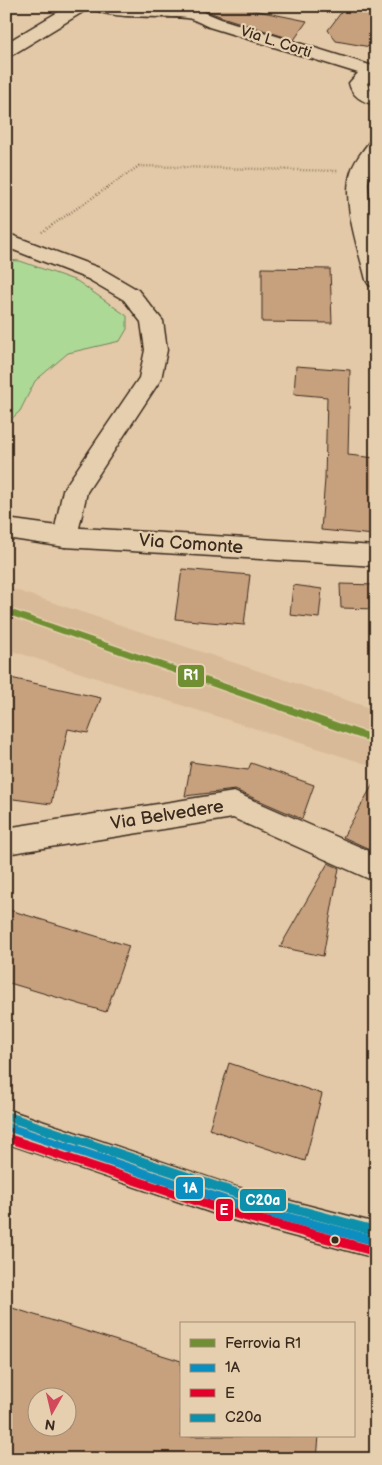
<svg xmlns="http://www.w3.org/2000/svg" width="382" height="1465" viewBox="0 0 382 1465" font-family="'Balsamiq Sans',sans-serif">
<style>
.built{fill:#d8ba98}
.green{fill:#add997;stroke:#74825a}
.building{fill:#c7a17e;stroke:#3b2a1e;fill-rule:evenodd}
.lines{fill:none;stroke-linecap:round;stroke-linejoin:round}
.minor-casing{stroke:#3b2a1e;stroke-width:3}
.tertiary-casing{stroke:#3b2a1e;stroke-width:3}
.secondary-casing{stroke:#3b2a1e;stroke-width:3}
.path{stroke:#3b2a1e;stroke-width:2.5;stroke-dasharray:0.5 2.5;stroke-linecap:butt}
.minor{fill:#e5cfae;fill-rule:evenodd}
.tertiary{fill:#e5cfae;fill-rule:evenodd}
.secondary{fill:#e5cfae;fill-rule:evenodd}
.bus-1-casing{stroke:#e5cfae;stroke-width:3}
.bus-2-casing{stroke:#e5cfae;stroke-width:3}
.bus-3-casing{stroke:#e5cfae;stroke-width:3}
.bus-1{fill:#098ec1;fill-rule:evenodd}
.bus-2{fill:#e4002b;fill-rule:evenodd}
.bus-3{fill:#0c90ab;fill-rule:evenodd}
.rail-1-casing{stroke:#e5cfae;stroke-width:3}
.rail-1{fill:#708f33;fill-rule:evenodd}
.bus-dot{fill:#3b2a1e;stroke:#e5cfae;stroke-width:2}
.labels{text-anchor:middle;dominant-baseline:central;stroke-width:4.5;stroke-linejoin:round;paint-order:stroke}
.far-street-label{font-size:15px;fill:#3b2a1e;stroke:#e5cfae}
.street-label{font-size:18px;fill:#3b2a1e;stroke:#e5cfae}
.line-badge{stroke:#e5cfae;stroke-width:2}
.badge-label{font-size:14px;text-anchor:middle;font-weight:bold;fill:#fff}
</style>
<rect width="100%" height="100%" fill="#e3c9a7"/>
<filter id="ink" filterUnits="userSpaceOnUse"><feTurbulence type="fractalNoise" baseFrequency=".02" numOctaves="2"/><feDisplacementMap in="SourceGraphic" scale="10" xChannelSelector="R" yChannelSelector="G"/><feConvolveMatrix kernelMatrix="1 2 1 2 8 2 1 2 1" color-interpolation-filters="sRGB"/></filter>
<g filter="url(#ink)">
<!-- built -->
<polygon class="built" points="6,587 376,710 376,767 6,649"/>
<!-- green -->
<polygon class="green" points="6,260 20,261 77,281 127,316 127,329 120,341 68,353 35,381 20,411 6,424"/>
<!-- building -->
<g class="building">
<polygon points="203,6 233,6 307,21 294,40 222,17 202,9"/>
<polygon points="346,6 376,6 376,48 336,41 328,30"/>
<polygon points="262,268 330,269 332,323 262,322"/>
<polygon points="296,366 350,370 348,455 376,458 374,535 321,530 325,479 327,397 294,394"/>
<polygon points="182,569 250,575 244,625 175,619"/>
<polygon points="340,584 376,585 376,609 341,608"/>
<polygon points="293,585 322,589 319,618 290,615"/>
<polygon points="6,677 101,698 88,733 68,729 51,804 6,798"/>
<polygon points="191,762 248,770 251,763 314,785 302,819 235,790 185,796"/>
<polygon points="376,779 376,852 343,837"/>
<polygon points="328,863 339,868 323,956 280,947"/>
<polygon points="6,909 129,946 106,1012 6,982"/>
<polygon points="229,1063 322,1094 305,1161 209,1129"/>
<path d="M6,1306L181,1361V1436H319L317,1459H6ZM38,1398H68V1428H38Z"/>
</g>
<g class="lines">
<defs>
<g id="minor">
<polygon points="68,6 88,6 86,10 12,55 6,56 6,43"/>
<path d="M91,6H189L221,19L376,67V79L367,83L369,89L376,94V105C363,102 352,97 349,83L358,73L209,27C202,24 194,19 187,18C168,15 101,21 91,6Z"/>
<path d="M376,140V161L370,173L368,184L370,211L376,237V287L369,285L366,280C359,251 341,201 351,172C354,161 363,151 369,142Z"/>
<polygon points="6,233 102,269 138,290 163,321 167,350 161,379 87,492 77,537 74,544 65,547 56,544 53,537 63,490 139,378 145,350 141,322 124,300 88,279 6,247"/>
<polygon points="234,792 376,854 376,882 233,818 6,854 6,828"/>
</g>
<polygon id="tertiary" points="6,519 65,527 376,546 376,566 65,547 6,538"/>
<polygon id="secondary" points="6,1109 236,1187 376,1223 376,1258 236,1221 6,1143"/>
</defs>
<!-- minor casing -->
<use href="#minor" class="minor-casing"/>
<!-- tertiary casing -->
<use href="#tertiary" class="tertiary-casing"/>
<!-- secondary casing -->
<use href="#secondary" class="secondary-casing"/>
<!-- path -->
<polyline class="path" points="42,232 139,166 338,171"/>
<!-- minor -->
<use href="#minor" class="minor"/>
<!-- tertiary -->
<use href="#tertiary" class="tertiary"/>
<!-- secondary -->
<use href="#secondary" class="secondary"/>
<defs>
<polygon id="bus-1" points="6,1122 236,1199 376,1236 376,1246 236,1209 6,1131"/>
<polygon id="bus-2" points="6,1133 233,1208 374,1246 376,1247 376,1255 374,1256 233,1218 6,1142"/>
<polygon id="bus-3" points="9,1112 239,1189 376,1226 376,1236 239,1199 9,1122 6,1120 6,1114"/>
</defs>
<!-- bus-1 casing -->
<use href="#bus-1" class="bus-1-casing"/>
<!-- bus-2 casing -->
<use href="#bus-2" class="bus-2-casing"/>
<!-- bus-3 casing -->
<use href="#bus-3" class="bus-3-casing"/>
<!-- bus-1 -->
<use href="#bus-1" class="bus-1"/>
<!-- bus-2 -->
<use href="#bus-2" class="bus-2"/>
<!-- bus-3 -->
<use href="#bus-3" class="bus-3"/>
<defs>
<polygon id="rail-1" points="6,608 376,736 376,744 6,614"/>
</defs>
<!-- rail-1 casing -->
<use href="#rail-1" class="rail-1-casing"/>
<!-- rail-1 -->
<use href="#rail-1" class="rail-1"/>
</g>
</g>
<!-- markers -->
<circle class="bus-dot" cx="335" cy="1240" r="4.5"/>
<g class="labels">
<!-- far-street labels -->
<g class="far-street-label">
<text transform="translate(276 42) rotate(18)">Via L. Corti</text>
</g>
<!-- street labels -->
<g class="street-label">
<text transform="translate(191 544) rotate(4)">Via Comonte</text>
<text transform="translate(167 815) rotate(-9)">Via Belvedere</text>
</g>
</g>
<g class="line-badge">
<rect x="177" y="664" width="28" height="24" rx="5" fill="#708f33"/>
<rect x="175" y="1176" width="29" height="24" rx="5" fill="#098ec1"/>
<rect x="239" y="1188" width="48" height="24" rx="5" fill="#0c90ab"/>
<rect x="215" y="1198" width="19" height="24" rx="5" fill="#e4002b"/>
</g>
<g class="badge-label">
<text x="191" y="680">R1</text>
<text x="190" y="1193">1A</text>
<text x="263" y="1205">C20a</text>
<text x="224" y="1215">E</text>
</g>
<!-- margin -->
<rect width="382" height="1465" fill="none" stroke="#e5cfae" stroke-width="25"/>
<rect x="12" y="12" width="357" height="1440" fill="none" stroke="#3b2a1e" stroke-width="2" filter="url(#ink)"/>
<!-- legend -->
<rect x="180" y="1322" width="175" height="115" fill="#e5cfae" stroke="#a18d74"/>
<rect x="190" y="1339" width="25" height="8" fill="#708f33" stroke="#a18d74"/>
<text x="225" y="1348" font-size="15" fill="#3b2a1e">Ferrovia R1</text>
<rect x="190" y="1364" width="25" height="8" fill="#098ec1" stroke="#a18d74"/>
<text x="225" y="1372" font-size="15" fill="#3b2a1e">1A</text>
<rect x="190" y="1389" width="25" height="8" fill="#e4002b" stroke="#a18d74"/>
<text x="225" y="1398" font-size="15" fill="#3b2a1e">E</text>
<rect x="190" y="1414" width="25" height="8" fill="#0c90ab" stroke="#a18d74"/>
<text x="225" y="1422" font-size="15" fill="#3b2a1e">C20a</text>
<!-- north arrow -->
<g transform="translate(52 1412) rotate(188)"><circle r="24" fill="#e5cfae" stroke="#a18d74"/>
<path d="M0-4L9 19L0 12L-9 19Z" fill="#d1495b"/>
<text y="-8" font-size="14" font-weight="bold" text-anchor="middle" fill="#3b2a1e">N</text>
</g>
</svg>
